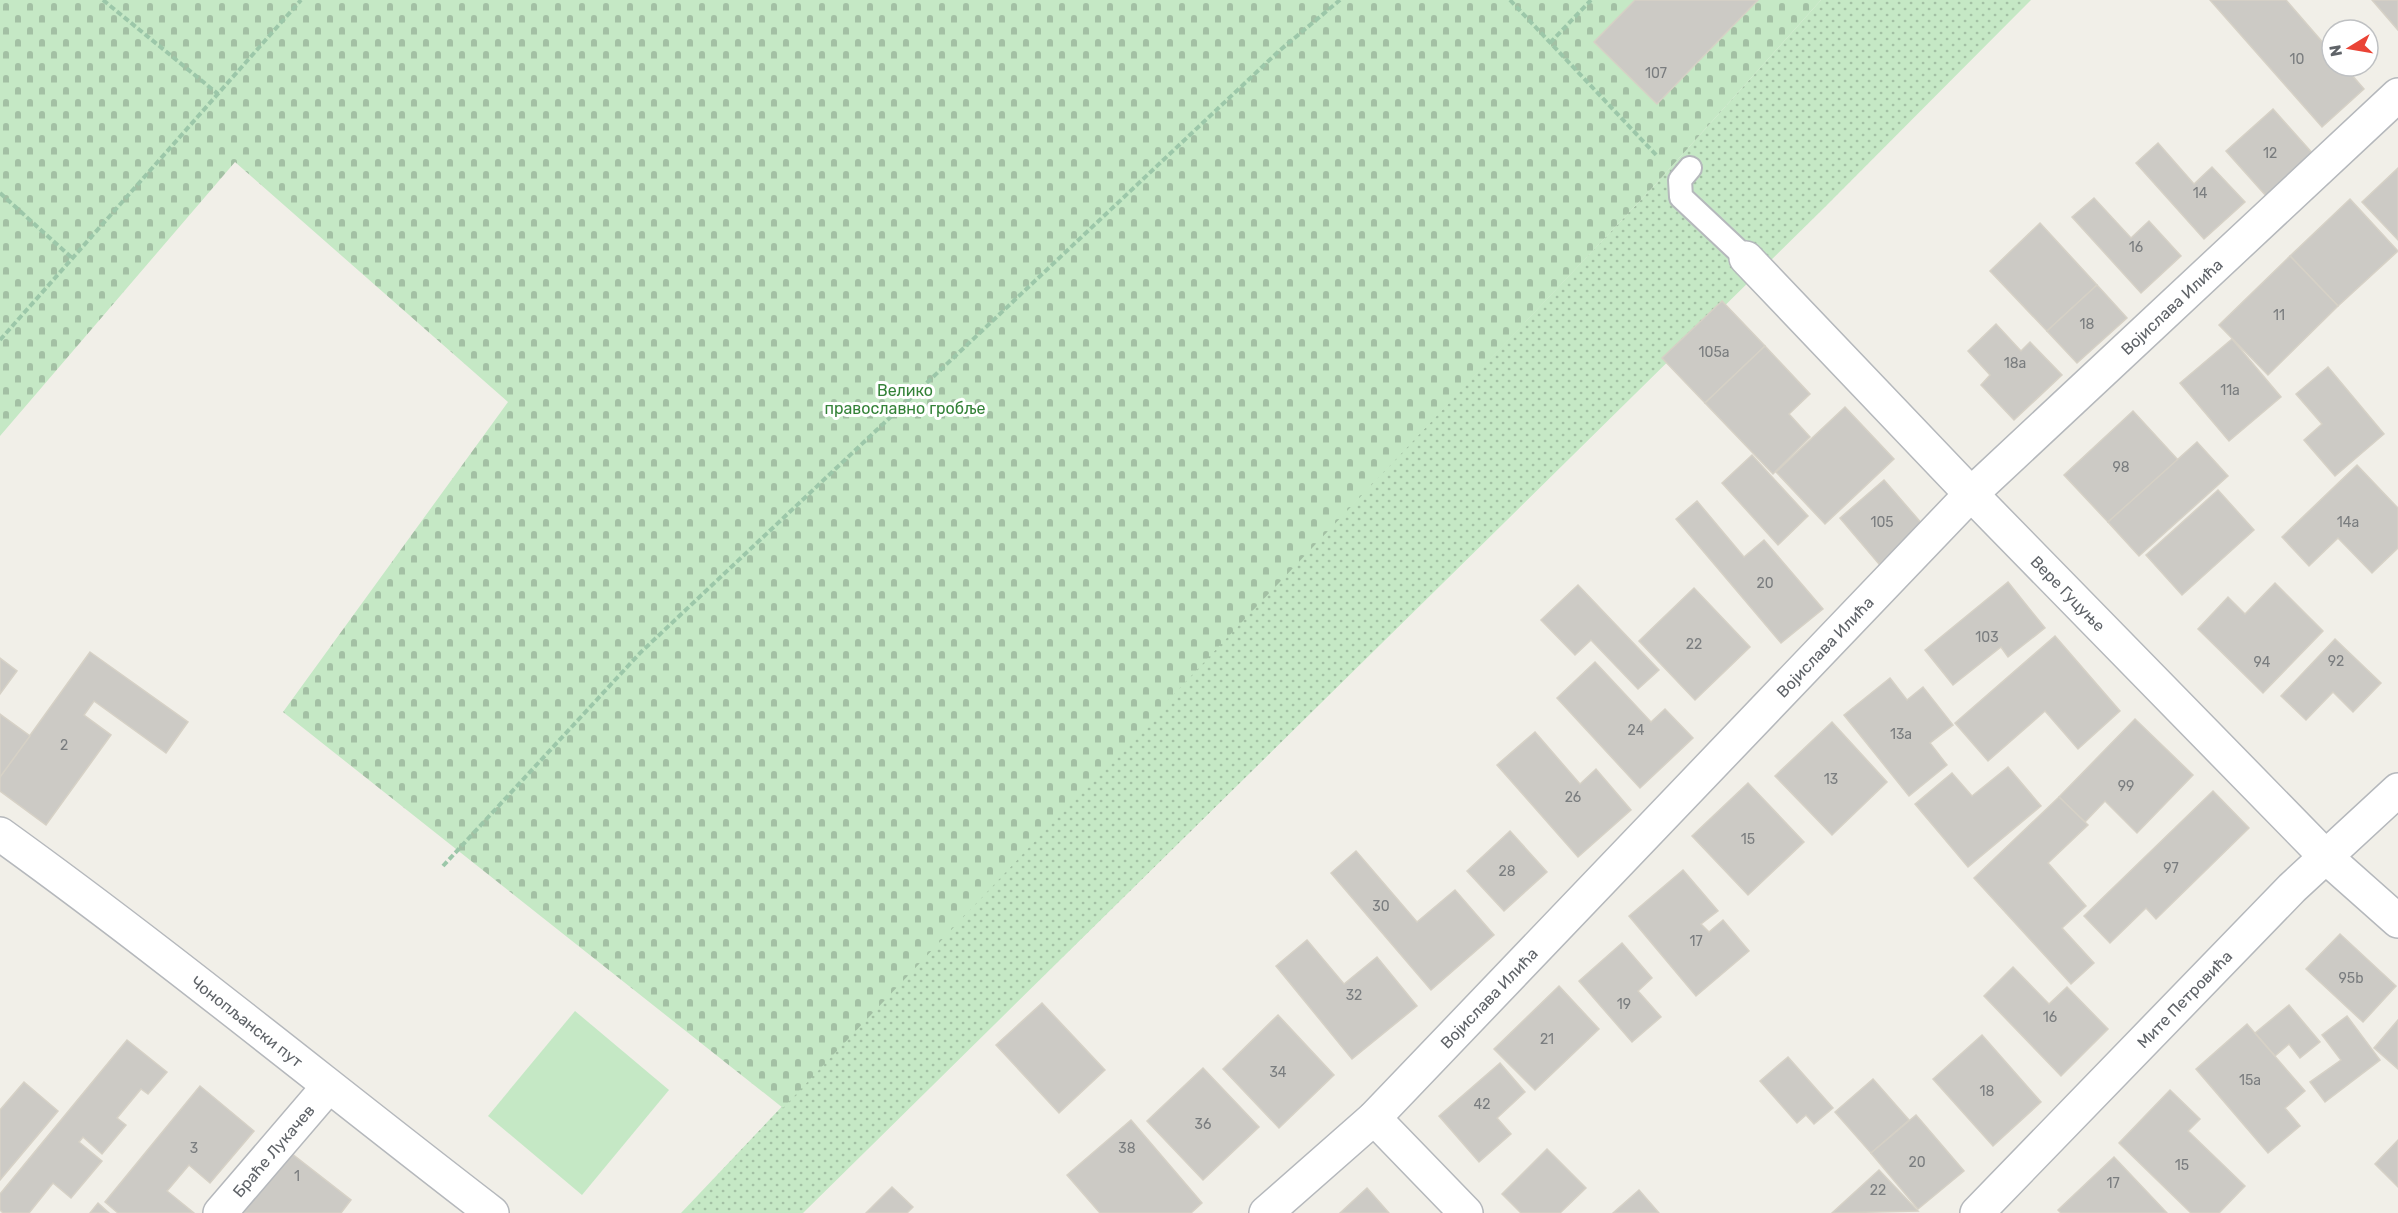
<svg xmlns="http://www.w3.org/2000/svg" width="2398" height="1213" viewBox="0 0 2398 1213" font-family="Rubik,sans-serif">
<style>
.grass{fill:url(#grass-dots)}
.cemetery{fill:url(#cemetery-stones)}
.park{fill:#c5e8c5}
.building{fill:#cccac5;stroke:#d6d1c6;stroke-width:1.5}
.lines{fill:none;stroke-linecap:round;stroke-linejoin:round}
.service-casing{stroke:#b5b8bc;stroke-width:26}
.minor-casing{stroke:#b5b8bc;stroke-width:36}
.tertiary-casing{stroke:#b5b8bc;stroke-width:36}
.path{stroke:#9cc7a9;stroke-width:4;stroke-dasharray:6 3;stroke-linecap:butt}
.service{stroke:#fff;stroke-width:22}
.minor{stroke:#fff;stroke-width:33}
.tertiary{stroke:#fff;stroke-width:33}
.labels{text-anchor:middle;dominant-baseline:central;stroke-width:6;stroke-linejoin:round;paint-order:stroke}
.number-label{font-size:14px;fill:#7a7d7f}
.street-label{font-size:16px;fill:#5f6368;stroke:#fff}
.park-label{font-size:16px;fill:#348238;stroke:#fff}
</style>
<defs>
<pattern id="grass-dots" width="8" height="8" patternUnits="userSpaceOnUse" patternTransform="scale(1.5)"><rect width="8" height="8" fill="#c5e8c5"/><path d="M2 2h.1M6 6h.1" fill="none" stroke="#a3c0a4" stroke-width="1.8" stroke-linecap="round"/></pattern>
<pattern id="cemetery-stones" width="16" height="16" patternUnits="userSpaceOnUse" patternTransform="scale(1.5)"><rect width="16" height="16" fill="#c5e8c5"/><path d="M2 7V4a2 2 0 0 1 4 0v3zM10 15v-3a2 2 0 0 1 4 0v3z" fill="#a3c0a4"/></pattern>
</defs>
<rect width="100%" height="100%" fill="#f1efe8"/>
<!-- grass -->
<polygon class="grass" points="1821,0 2031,0 1825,207 803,1213 681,1213 1654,186"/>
<!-- cemetery -->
<polygon class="cemetery" points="0,0 1821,0 1654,186 783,1108 283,712 508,402 235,162 0,436"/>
<!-- park -->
<polygon class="park" points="575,1011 669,1090 582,1195 488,1116"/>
<!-- building -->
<g class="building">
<polygon points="1635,0 1758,0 1657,104 1594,42"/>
<polygon points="2210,0 2286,0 2332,53 2332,66 2344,66 2364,89 2322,127"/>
<polygon points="2372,0 2398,0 2398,30"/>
<polygon points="2273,109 2314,155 2267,197 2226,151"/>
<polygon points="2158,143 2194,184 2212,167 2245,202 2204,239 2136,163"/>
<polygon points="2398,168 2398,240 2362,202"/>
<polygon points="2094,198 2131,238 2149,221 2181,256 2141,293 2072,217"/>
<polygon points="2350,199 2398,251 2338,306 2290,256"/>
<polygon points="2040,223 2097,285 2047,331 1990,271"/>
<polygon points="2290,256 2338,306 2268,375 2219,325"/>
<polygon points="2097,285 2127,318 2077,363 2047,331"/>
<polygon points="1722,301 1765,346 1705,403 1662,358"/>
<polygon points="1996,324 2021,351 2030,342 2062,375 2014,420 1981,385 1990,375 1968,351"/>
<polygon points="2232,339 2281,397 2229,441 2180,383"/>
<polygon points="1765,346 1810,394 1789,414 1810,437 1773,474 1705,403"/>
<polygon points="2328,367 2384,434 2335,476 2304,440 2322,424 2296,394"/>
<polygon points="1845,407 1894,459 1825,524 1776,472"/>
<polygon points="2133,411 2178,460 2108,522 2064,475"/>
<polygon points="2197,442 2228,476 2139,556 2108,522"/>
<polygon points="1752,455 1808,516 1778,545 1722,483"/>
<polygon points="2357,465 2398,508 2398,548 2372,573 2338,538 2309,566 2282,537"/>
<polygon points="1884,480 1923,525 1879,564 1840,518"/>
<polygon points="2218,490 2254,530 2182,595 2146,555"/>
<polygon points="1697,501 1744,557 1764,540 1823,609 1781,643 1676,519"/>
<polygon points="2008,582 2045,628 2008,657 2001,647 1953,685 1925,650"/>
<polygon points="2275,583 2323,631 2263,693 2198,629 2228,597 2245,614"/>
<polygon points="1578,585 1659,670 1638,689 1591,640 1575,655 1541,620"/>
<polygon points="1694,588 1750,647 1695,700 1639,641"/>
<polygon points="2055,636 2120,711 2078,749 2045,711 1988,761 1955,723"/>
<polygon points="2335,639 2381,683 2353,712 2333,692 2306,720 2281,696"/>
<polygon points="90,652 188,722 166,753 94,701 84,715 111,735 46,825 0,791 0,777"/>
<polygon points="0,658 17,671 0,694"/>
<polygon points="1595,662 1651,722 1665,709 1693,738 1640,788 1557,698"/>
<polygon points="1890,678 1907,700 1923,687 1953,725 1930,743 1947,765 1909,796 1844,715"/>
<polygon points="0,714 30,736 0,777"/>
<polygon points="2135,719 2193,775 2137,833 2105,801 2085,822 2059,797"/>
<polygon points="1832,722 1887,782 1832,835 1775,776"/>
<polygon points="1535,732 1580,784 1596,769 1631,810 1578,857 1497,765"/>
<polygon points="2008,767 2041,806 1968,867 1915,804 1952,773 1972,796"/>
<polygon points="1748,783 1804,842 1748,895 1692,836"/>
<polygon points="2213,791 2249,828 2156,919 2146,908 2110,943 2084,916"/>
<polygon points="2059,797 2088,825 2048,863 2086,906 2062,928 2094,963 2071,984 1974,878"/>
<polygon points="1510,831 1547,872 1504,911 1467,871"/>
<polygon points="1356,851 1417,922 1455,890 1494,935 1431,990 1331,873"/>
<polygon points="1683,870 1718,911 1701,924 1709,932 1723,920 1749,951 1696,996 1629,916"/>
<polygon points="2340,934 2396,986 2363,1022 2306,969"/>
<polygon points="1307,940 1344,984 1377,957 1417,1006 1352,1059 1276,966"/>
<polygon points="1622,943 1652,978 1638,991 1661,1017 1632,1042 1579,981"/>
<polygon points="2013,967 2049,1004 2067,987 2108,1029 2061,1076 1984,996"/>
<polygon points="1559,986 1599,1029 1535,1090 1494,1049"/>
<polygon points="1042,1003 1105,1070 1059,1113 996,1045"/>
<polygon points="2289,1005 2320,1042 2300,1058 2289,1044 2275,1056 2255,1033"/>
<polygon points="1278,1015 1334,1075 1279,1128 1223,1069"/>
<polygon points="2347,1016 2380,1060 2325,1102 2310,1082 2341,1060 2322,1035"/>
<polygon points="2398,1020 2398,1069 2374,1048"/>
<polygon points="2247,1024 2305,1091 2285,1108 2300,1126 2268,1153 2196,1069"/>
<polygon points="1982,1035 2041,1102 1993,1146 1933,1079"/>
<polygon points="127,1040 167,1072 148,1094 141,1089 117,1118 126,1125 102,1154 83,1137 79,1142 102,1161 71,1198 53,1183 29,1213 3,1213 0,1210 0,1194"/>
<polygon points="1788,1057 1833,1108 1814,1124 1806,1115 1797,1123 1760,1081"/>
<polygon points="1500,1063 1525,1092 1497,1118 1511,1134 1479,1162 1439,1116"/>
<polygon points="1203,1068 1259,1127 1203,1180 1147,1121"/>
<polygon points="1873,1079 1909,1120 1871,1153 1835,1112"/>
<polygon points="24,1082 58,1111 0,1180 0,1110"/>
<polygon points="200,1086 254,1131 210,1183 189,1165 167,1191 194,1213 118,1213 105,1202"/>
<polygon points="2170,1090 2200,1119 2188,1131 2245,1186 2219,1213 2191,1213 2119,1143"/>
<polygon points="1916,1115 1964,1171 1918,1209 1871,1153"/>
<polygon points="1131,1120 1202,1203 1191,1213 1100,1213 1067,1175"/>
<polygon points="2398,1140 2398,1187 2375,1164"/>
<polygon points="1547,1149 1586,1188 1560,1213 1521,1213 1502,1194"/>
<polygon points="291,1153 351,1200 341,1213 243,1213"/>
<polygon points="2114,1157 2167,1213 2061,1213 2058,1210"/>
<polygon points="1879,1170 1918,1211 1832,1213"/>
<polygon points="892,1187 913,1207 907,1213 866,1213"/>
<polygon points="1367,1188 1389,1213 1340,1213"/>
<polygon points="1639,1190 1659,1213 1613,1213"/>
<polygon points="98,1203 109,1213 90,1213"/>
</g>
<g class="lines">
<defs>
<polyline id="service" points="1690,168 1680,180 1681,197 1746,258"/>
<g id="minor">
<path id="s1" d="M1746,258L1971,494L2327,858L2398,921"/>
<polyline points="1374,1118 1466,1213"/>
<path id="s2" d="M220,1213L328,1087"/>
<path id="s3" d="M1266,1213L1374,1118L1971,494L2398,95"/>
<path id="s4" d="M1977,1213L2292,888L2398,790"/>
</g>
<g id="tertiary">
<path id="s5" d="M0,834C168,955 328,1087 492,1213"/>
</g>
</defs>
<!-- service casing -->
<use href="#service" class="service-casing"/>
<!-- minor casing -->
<use href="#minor" class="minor-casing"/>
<!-- tertiary casing -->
<use href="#tertiary" class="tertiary-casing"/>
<!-- path -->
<g class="path">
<polyline points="103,0 218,94"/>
<polyline points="1510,0 1658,157"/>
<polyline points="1550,43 1591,0"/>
<polyline points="0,193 72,258"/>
<polyline points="0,340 301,0"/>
<polyline points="443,866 640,653 1279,51 1340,0"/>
</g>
<!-- service -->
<use href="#service" class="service"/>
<!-- minor -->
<use href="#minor" class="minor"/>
<!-- tertiary -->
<use href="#tertiary" class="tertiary"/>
</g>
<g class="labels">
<!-- number labels -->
<g class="number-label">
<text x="2297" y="59">10</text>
<text x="1656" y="73">107</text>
<text x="2270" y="153">12</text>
<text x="2200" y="193">14</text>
<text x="2136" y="247">16</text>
<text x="2279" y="315">11</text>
<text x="2087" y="324">18</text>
<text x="1714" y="352">105a</text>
<text x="2015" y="363">18a</text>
<text x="2230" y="390">11a</text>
<text x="2121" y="467">98</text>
<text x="1882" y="522">105</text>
<text x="2348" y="522">14a</text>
<text x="1765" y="583">20</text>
<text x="1987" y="637">103</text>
<text x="1694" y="644">22</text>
<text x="2336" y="661">92</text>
<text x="2262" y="662">94</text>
<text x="1636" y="730">24</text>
<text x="1901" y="734">13a</text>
<text x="64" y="745">2</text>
<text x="1831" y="779">13</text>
<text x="2126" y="786">99</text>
<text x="1573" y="797">26</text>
<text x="1748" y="839">15</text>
<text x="2171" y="868">97</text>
<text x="1507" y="871">28</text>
<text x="1381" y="906">30</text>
<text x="1696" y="941">17</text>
<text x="2351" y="978">95b</text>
<text x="1354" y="995">32</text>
<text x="1624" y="1004">19</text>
<text x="2050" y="1017">16</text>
<text x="1547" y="1039">21</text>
<text x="1278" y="1072">34</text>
<text x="2250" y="1080">15a</text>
<text x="1987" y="1091">18</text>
<text x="1482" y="1104">42</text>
<text x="1203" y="1124">36</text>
<text x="194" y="1148">3</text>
<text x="1127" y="1148">38</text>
<text x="1917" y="1162">20</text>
<text x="2182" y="1165">15</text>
<text x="297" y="1176">1</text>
<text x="2113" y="1183">17</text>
<text x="1878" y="1190">22</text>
</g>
<!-- street labels -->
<g class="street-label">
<text stroke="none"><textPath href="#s3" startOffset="1282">Војислава Илића</textPath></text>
<text stroke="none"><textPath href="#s1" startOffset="465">Вере Гуцуње</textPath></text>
<text stroke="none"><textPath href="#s3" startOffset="796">Војислава Илића</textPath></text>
<text stroke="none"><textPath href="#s3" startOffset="310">Војислава Илића</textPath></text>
<text stroke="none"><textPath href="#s4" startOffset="298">Мите Петровића</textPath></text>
<text stroke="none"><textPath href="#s5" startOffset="310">Чонопљански пут</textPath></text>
<text stroke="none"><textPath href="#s2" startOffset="82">Браће Лукачев</textPath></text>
</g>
<!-- park labels -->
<g class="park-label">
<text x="905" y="390">Велико<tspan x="905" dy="18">православно гробље</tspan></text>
</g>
</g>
<!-- north arrow -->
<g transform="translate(2350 48) rotate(259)"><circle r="28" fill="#ffffff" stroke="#bfc1c3" stroke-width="1.5"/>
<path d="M0-4.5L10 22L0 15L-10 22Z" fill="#ea4335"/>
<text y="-9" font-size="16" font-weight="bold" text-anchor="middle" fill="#5f6368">N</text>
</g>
</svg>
